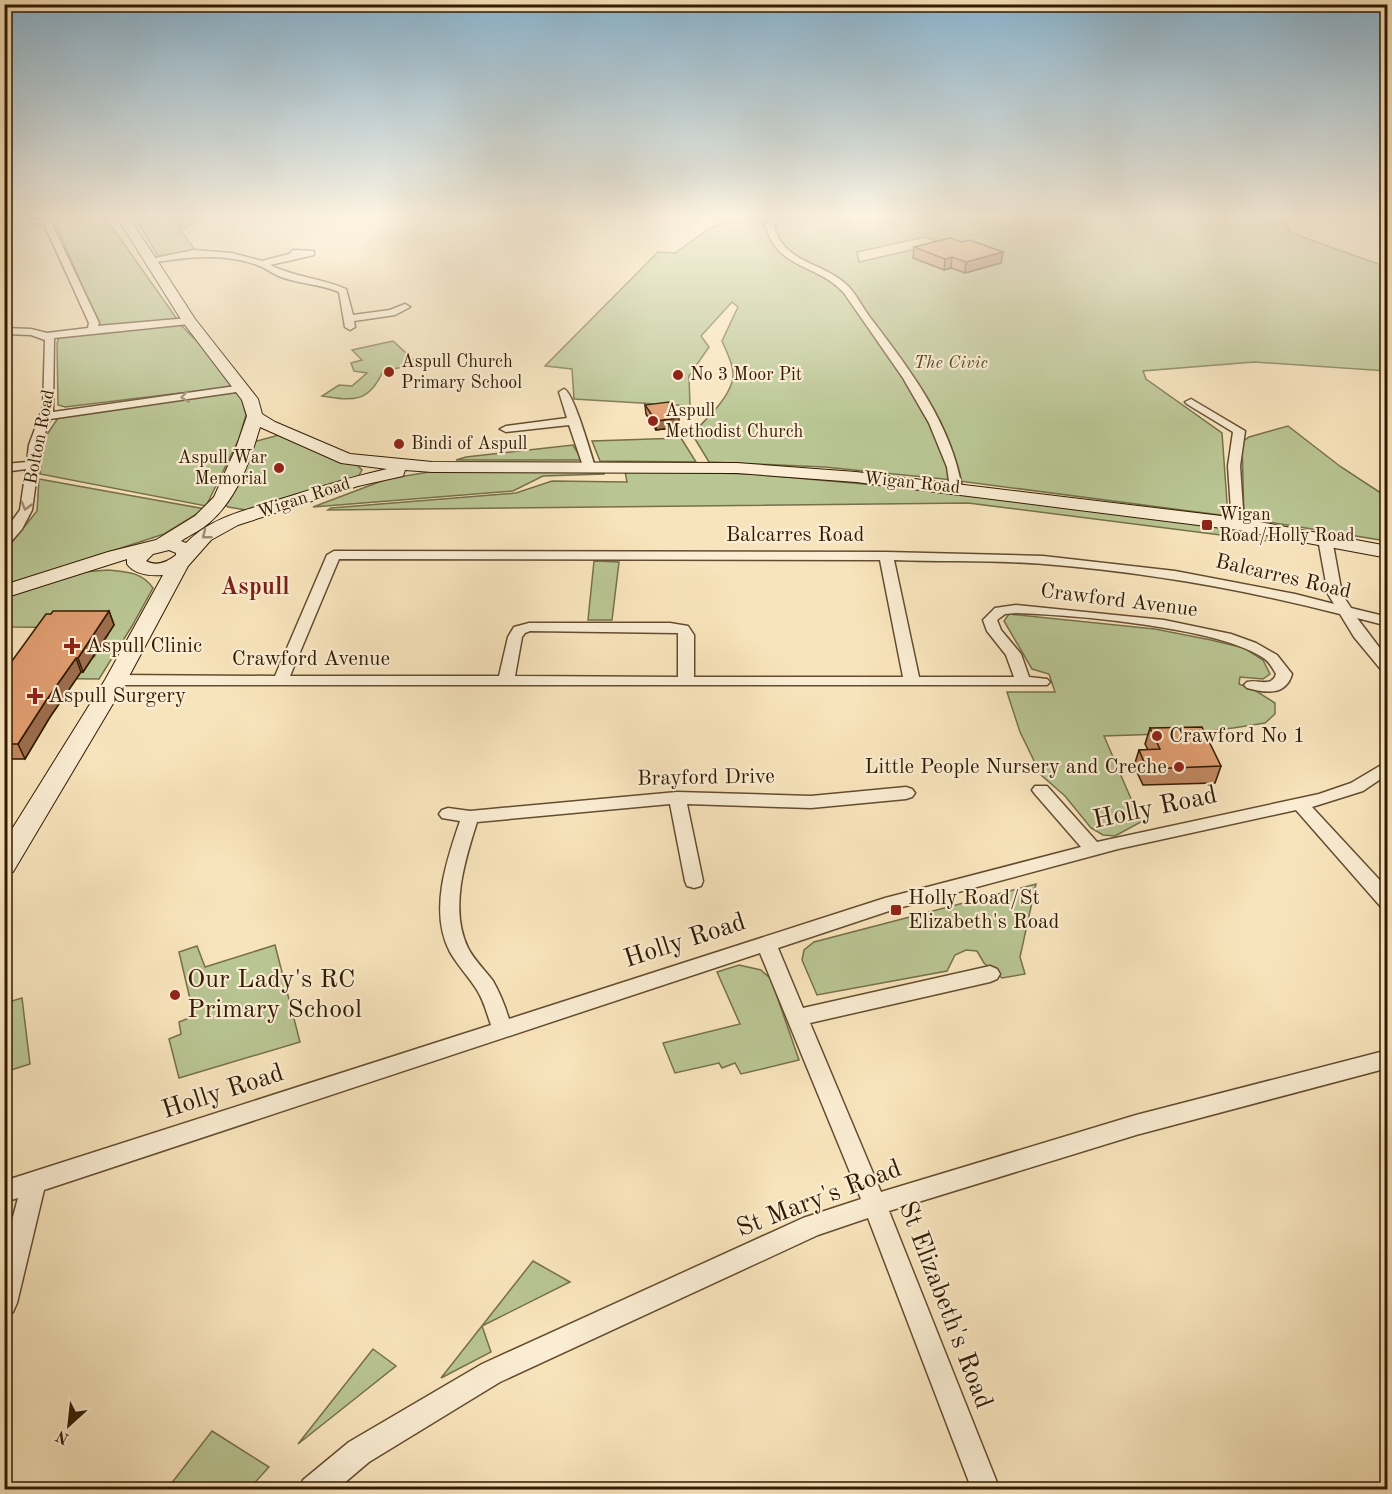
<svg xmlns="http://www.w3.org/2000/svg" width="1392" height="1494" viewBox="0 0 1392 1494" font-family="'Old Standard TT',serif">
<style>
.green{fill:#b9c593;stroke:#76704a;stroke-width:1.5;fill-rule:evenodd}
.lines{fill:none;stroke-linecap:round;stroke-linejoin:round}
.minor-casing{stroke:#644c2f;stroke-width:3}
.secondary-casing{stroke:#321a00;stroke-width:2}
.minor{fill:#faedd3;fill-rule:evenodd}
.secondary{fill:#faedd3;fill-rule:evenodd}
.wall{fill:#c18760;stroke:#321a00;stroke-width:1.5}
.shaded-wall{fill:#9d6e4e;stroke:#321a00;stroke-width:1.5}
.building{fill:#e09d70;stroke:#321a00;stroke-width:1.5}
.oneway{stroke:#a08e74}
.poi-dot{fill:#8f2418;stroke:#faedd3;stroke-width:2}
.labels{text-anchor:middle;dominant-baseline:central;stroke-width:4.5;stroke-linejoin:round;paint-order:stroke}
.far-poi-label{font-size:18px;fill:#321a00;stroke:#faedd3;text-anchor:start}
.far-park-label{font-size:18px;font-style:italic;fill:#5a4d2c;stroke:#faedd3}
.far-street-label{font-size:18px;fill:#321a00;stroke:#faedd3}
.street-label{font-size:21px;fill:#321a00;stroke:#faedd3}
.poi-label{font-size:21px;fill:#321a00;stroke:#faedd3;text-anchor:start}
.quarter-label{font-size:24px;font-weight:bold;fill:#7a1f14;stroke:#faedd3}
.near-street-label{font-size:26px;fill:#321a00;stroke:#faedd3}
.near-poi-label{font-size:26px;fill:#321a00;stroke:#faedd3;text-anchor:start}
</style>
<rect width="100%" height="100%" fill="#f8e4bc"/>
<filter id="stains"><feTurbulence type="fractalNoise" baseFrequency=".00333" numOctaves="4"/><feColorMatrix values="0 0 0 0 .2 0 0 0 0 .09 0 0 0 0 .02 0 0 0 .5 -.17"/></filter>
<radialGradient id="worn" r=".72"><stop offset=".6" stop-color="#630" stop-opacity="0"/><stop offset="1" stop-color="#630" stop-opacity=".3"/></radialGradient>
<!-- green -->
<g class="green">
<polygon points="103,214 177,319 99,326 55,222"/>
<polygon points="133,214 186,214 194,224 180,230 196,251 158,256"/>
<path d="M707,214H755L769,217L762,225L776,227L770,225L783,214H1250L1285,223L1291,233L1387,267V371L1254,362L1143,371L1146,379L1222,433L1228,516L944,479L824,467L709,462L692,434C706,419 726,402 732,382C736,369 727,353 722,341L738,307L732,302L701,336L709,347L689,376L690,406L574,399L572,369L545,366L658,252L675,253L710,228L720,225ZM925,237L942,243L859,262L857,252Z"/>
<polygon points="180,324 225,370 238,386 65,407 58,405 57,343 59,337"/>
<path d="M393,341L418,364L383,371C369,403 353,401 322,396L339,385L352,386L367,373L354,371L351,363L362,360L352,350Z"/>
<polygon points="240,392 246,415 239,439 206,506 40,474 44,439 60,415"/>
<polygon points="1288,426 1341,467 1387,497 1387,541 1244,518 1242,442 1249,437"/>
<polygon points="279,435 356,464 362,470 358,477 246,510 228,507 224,504 253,442"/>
<polygon points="681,438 696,462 600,461 592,441"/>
<polygon points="573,445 582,460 456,460 466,457"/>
<polygon points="456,471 604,471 604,474 543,476 513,491 313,507 387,479 429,472"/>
<polygon points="625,471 752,474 909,488 1268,532 1275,542 968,503 328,510 331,508 516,493 552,481 627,482"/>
<polygon points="39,479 205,509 164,534 5,586 4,552 37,511"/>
<polygon points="594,561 619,562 612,620 588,620"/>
<path d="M108,570C127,572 142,572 153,588L132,626L99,679L5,678V671L14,668L78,657H94L108,635L94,628L12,627L5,621L4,598L83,572Z"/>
<polygon points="1009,614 1155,629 1211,640 1244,648 1263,660 1270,674 1263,679 1240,677 1239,684 1253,689 1275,703 1275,714 1265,723 1233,728 1192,733 1104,736 1141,822 1115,836 1103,835 1091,828 1065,796 1041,775 1020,732 1007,692 1055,692 1049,674 1032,669 1004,621"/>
<polygon points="1036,884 1020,957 1025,974 1002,978 984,963 977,951 966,950 955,955 947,971 817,995 802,960 804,950 814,942"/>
<polygon points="275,945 300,1042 179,1078 169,1039 181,1034 179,1022 194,1016 179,952 197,946 205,967"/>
<polygon points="739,965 761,970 771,979 799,1060 741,1074 735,1063 722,1068 719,1063 675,1073 663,1043 740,1024 717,972"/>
<polygon points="22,998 30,1064 5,1072 5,1003"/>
<polygon points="533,1261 570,1282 482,1326 491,1352 441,1378"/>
<polygon points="373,1349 396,1366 298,1444"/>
<polygon points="212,1431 269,1467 249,1489 167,1489"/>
</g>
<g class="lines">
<defs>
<g id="minor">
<path d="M778,214H786L774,226C783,264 825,262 849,287C858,297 864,310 872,320C911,371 951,424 962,488L960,491L956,492L950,488L947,467L929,423L903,378L844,293C819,264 775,269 766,225Z"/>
<polygon points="31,219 47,220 51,222 99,323 98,326 189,318 194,321 189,324 54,338 53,412 243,385 248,388 243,391 50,419 41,445 32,510 22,529 9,544 4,545 4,532 20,510 26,469 4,472 4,464 27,462 29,445 43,407 45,340 31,335 4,334 4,328 31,329 47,333 88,328 89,323 44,224 31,223"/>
<path d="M194,250L232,253L262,261L289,254L293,250L314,251V255L270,265C294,277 321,278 346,289L353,315L390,310L405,304L410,307L395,315L354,321L355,327L350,330L345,327L339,292C320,284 300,284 281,277C273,274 267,269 260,266C224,252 187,257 150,263L146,260Z"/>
<path d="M564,389C574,393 590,452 595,466L593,469L589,470L583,466L569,425L506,432L500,429L506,426L567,418L559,392Z"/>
<polygon points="1191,399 1245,431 1240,466 1244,524 1243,527 1238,528 1232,524 1228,466 1233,432 1187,404 1185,402"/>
<path d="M1325,535L1332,539L1342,594L1351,608L1388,617V626L1357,618L1388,659V673L1383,672L1354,637L1340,614C1243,589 1143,572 1044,564C994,560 943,562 894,560L919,677H1014L1006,655L987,631L983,620L995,608L1016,605L1164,620L1231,634L1256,643L1277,655L1292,674C1286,696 1265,693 1247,688L1244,685L1247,682C1257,679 1272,688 1276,674C1273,669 1270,663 1265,659C1221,627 1073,615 1016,613L1005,614L997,620L1001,630L1021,654L1029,677L1047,679L1050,682L1047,685H116L108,680L116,675L275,676L327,555L334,551L886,552L1043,556L1175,571L1295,594L1334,604L1328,594L1318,539ZM339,559L880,560L903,677H694V635L688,626L670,623H529L514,627L508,637L499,676H290ZM530,631L678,633V677L515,676L522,637L525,633Z"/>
<path d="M1388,761V774L1363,791L1312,807L1388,889V909L1381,907L1296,810L1118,849L895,909L778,948L803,1008L990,966L997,969L1000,974L997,979L990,982L810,1023L881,1192L1136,1115L1388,1050V1068L1136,1135L889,1211L1000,1490H972L868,1218L818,1235L500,1382L369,1462L336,1490H299L303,1480L349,1442L482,1364L803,1218L861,1199L760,953L44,1190L17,1303L13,1312L4,1315V1251L18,1198L4,1202V1181L491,1025C487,1014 484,1001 477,990C469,977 458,966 450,952C429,912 446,862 460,821L442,818L439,814L442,810L448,808L470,811L677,792L811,796L906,787L912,789L915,793L912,797L906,799L811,808L687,804L703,881L701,886L694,888L687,886L685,881L670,804L477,822C465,860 449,909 468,948C474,960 485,970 493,981C500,993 505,1006 509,1019L885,898L1081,847L1035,794L1032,790L1035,786H1047L1097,842L1319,794L1351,783Z"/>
</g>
<path id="secondary" d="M115,214H127L195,319L258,399L262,414L275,422L350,454L432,462L737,463L856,472L1238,518L1388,546V558L1238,530L856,482L737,473L432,472L405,470L403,476L358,486L238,525L211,540L188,566L127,680L13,872L4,874V842L105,680L163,575C150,576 135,575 127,564V559L4,598V585L108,552L156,540L195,516L214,497L236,448L247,416L242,400L182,321ZM260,427L341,463L387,469C351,477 316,488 281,499C247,510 211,517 186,543L181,541C190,535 201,530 209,523C237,499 250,461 260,427ZM169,550L176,553V555C167,562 157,567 146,561L153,554Z"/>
</defs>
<!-- minor casing -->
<use href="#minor" class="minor-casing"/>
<!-- secondary casing -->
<use href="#secondary" class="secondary-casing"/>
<!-- minor -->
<use href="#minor" class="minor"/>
<!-- secondary -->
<use href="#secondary" class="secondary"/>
</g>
<!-- wall -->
<g class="wall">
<polygon points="962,242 1003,252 1001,263 965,273 951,268 944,270 913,258 914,247"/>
<polygon points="645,405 679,427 656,430 646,414"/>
<polygon points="109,611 114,625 83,672 81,672 50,717 25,759 4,759 4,672"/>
<polygon points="1150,728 1221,766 1215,783 1143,785 1134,766 1139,750 1148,750 1145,744"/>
</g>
<!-- shaded-wall -->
<g class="shaded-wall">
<polygon points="1003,252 1001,263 965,273 966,262"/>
<polygon points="952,257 951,268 944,270 945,259"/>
<polygon points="679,418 679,427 656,430 656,421"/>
<polygon points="109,611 114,625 83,672 78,658"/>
<polygon points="76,658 81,672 50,717 25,759 18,744 45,702"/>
</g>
<!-- building -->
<g class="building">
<polygon points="950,238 962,242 970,240 1003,252 966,262 952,257 945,259 914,247"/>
<polygon points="669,402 679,418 656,421 645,405"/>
<polygon points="53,611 109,611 78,658 76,658 45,702 18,744 4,744 4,672 46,614 51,614"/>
<polygon points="1202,727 1221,766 1147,769 1139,750 1160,749 1150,728"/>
</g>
<!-- one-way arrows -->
<defs><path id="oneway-chevron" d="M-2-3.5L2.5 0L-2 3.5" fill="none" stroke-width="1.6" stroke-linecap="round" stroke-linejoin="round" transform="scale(1.5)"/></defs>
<g class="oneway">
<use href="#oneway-chevron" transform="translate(185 397) rotate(172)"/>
<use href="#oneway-chevron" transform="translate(26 506) rotate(106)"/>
<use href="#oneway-chevron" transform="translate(206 535) rotate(142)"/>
</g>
<!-- sky -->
<linearGradient id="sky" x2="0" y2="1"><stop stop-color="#8bb8d5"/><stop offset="0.51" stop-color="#fcf3e1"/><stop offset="1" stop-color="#fcf3e1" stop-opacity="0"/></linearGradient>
<rect width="1392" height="423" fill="url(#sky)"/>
<!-- markers -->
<g class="poi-dot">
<circle cx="389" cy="372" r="6"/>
<circle cx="678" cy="375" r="6"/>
<circle cx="653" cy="421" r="6"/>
<circle cx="399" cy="444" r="6"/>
<circle cx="279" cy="468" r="6"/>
<rect x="1201" y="519" width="12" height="12" rx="3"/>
<path d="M69 637h6v6h6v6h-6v6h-6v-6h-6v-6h6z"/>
<path d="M32 687h6v6h6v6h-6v6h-6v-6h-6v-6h6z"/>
<circle cx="1157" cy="736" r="6"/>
<circle cx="1179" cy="767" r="6"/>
<rect x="890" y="904" width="12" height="12" rx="3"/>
<circle cx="175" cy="995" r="6"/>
</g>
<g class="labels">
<!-- far-poi labels -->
<g class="far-poi-label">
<text x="401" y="362">Aspull Church<tspan x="401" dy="21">Primary School</tspan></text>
<text x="690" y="375">No 3 Moor Pit</text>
<text x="665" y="411">Aspull<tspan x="665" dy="21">Methodist Church</tspan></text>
<text x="411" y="444">Bindi of Aspull</text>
<text x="267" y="458" text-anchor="end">Aspull War<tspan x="267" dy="21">Memorial</tspan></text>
<text x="1219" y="515">Wigan<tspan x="1219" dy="21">Road/Holly Road</tspan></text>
</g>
<!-- far-park labels -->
<g class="far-park-label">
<text x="951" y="363">The Civic</text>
</g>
<!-- far-street labels -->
<g class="far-street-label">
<text transform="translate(40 437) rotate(-79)">Bolton Road</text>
<text transform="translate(912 483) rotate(6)">Wigan Road</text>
<text transform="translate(304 498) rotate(-18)">Wigan Road</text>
</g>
<!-- street labels -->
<g class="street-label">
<text x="795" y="535">Balcarres Road</text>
<text transform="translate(1283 577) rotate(13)">Balcarres Road</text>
<text transform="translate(1119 601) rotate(7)">Crawford Avenue</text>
<text x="311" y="659">Crawford Avenue</text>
<text transform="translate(706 778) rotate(-1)">Brayford Drive</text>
</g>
<!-- poi labels -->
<g class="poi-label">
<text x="86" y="646">Aspull Clinic</text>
<text x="48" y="696">Aspull Surgery</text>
<text x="1169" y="736">Crawford No 1</text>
<text x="1167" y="767" text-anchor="end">Little People Nursery and Creche</text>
<text x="908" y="898">Holly Road/St<tspan x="908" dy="24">Elizabeth's Road</tspan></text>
</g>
<!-- quarter labels -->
<g class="quarter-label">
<text x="255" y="588">Aspull</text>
</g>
<!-- near-street labels -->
<g class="near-street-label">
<text transform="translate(1155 808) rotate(-12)">Holly Road</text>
<text transform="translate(685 941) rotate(-18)">Holly Road</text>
<text transform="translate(223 1092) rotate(-18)">Holly Road</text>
<text transform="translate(819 1199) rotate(-21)">St Mary's Road</text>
<text transform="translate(945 1305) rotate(69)">St Elizabeth's Road</text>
</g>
<!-- near-poi labels -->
<g class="near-poi-label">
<text x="187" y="980">Our Lady's RC<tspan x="187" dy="30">Primary School</tspan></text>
</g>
</g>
<!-- margin -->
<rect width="1392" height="1494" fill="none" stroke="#f8e4bc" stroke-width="24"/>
<rect x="6" y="6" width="1380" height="1482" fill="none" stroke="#321a00" stroke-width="3"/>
<rect x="12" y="12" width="1368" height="1470" fill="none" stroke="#321a00" stroke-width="1.5"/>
<!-- north arrow -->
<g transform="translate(69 1425) rotate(207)" stroke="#faedd3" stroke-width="4.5" paint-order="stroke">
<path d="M0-4.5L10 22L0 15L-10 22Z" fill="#321a00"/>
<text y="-9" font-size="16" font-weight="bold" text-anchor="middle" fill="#321a00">N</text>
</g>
<rect width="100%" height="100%" filter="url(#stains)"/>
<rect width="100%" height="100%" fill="url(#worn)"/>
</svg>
